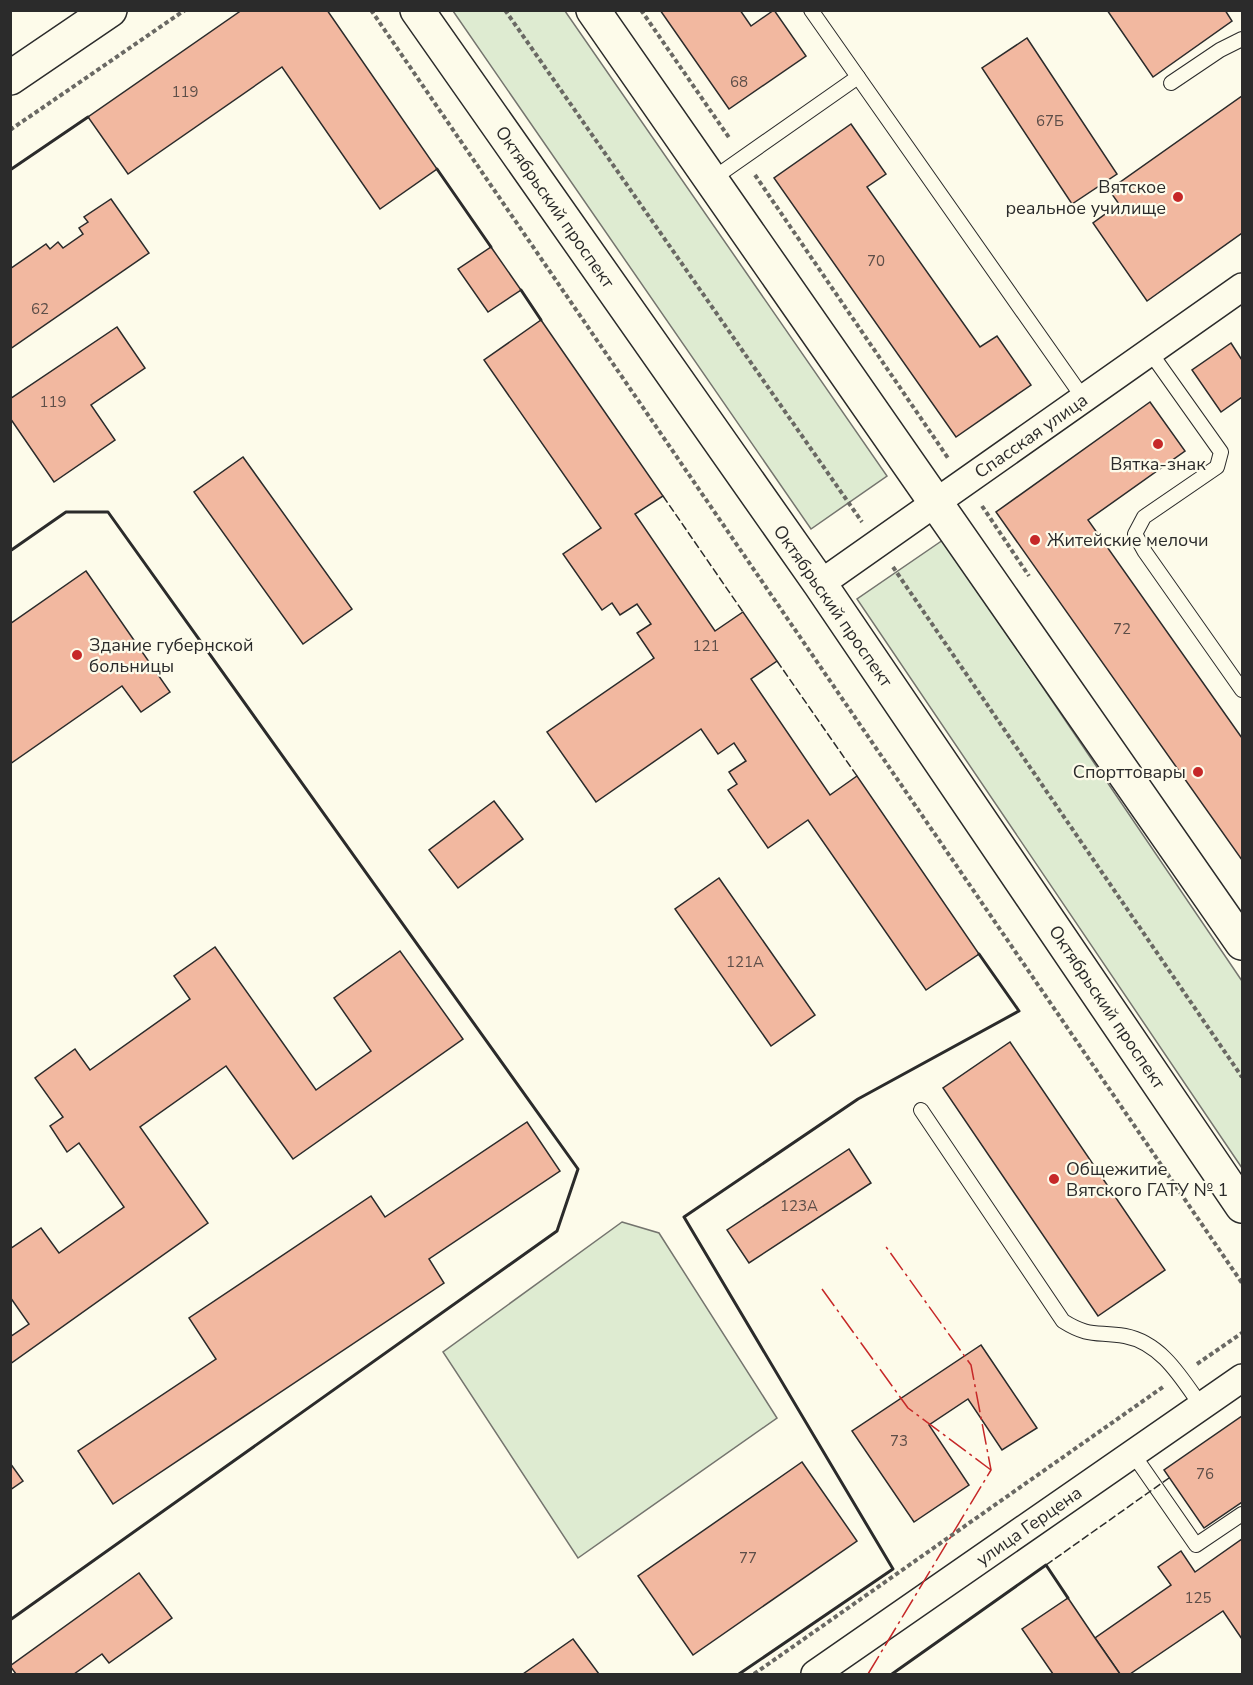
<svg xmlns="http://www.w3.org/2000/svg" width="1253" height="1685" viewBox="0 0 1253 1685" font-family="'Nunito Sans',sans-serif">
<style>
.green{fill:#deebd1;stroke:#74746e;stroke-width:1.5}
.building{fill:#f2b8a0;stroke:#2b2b2b;stroke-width:1.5}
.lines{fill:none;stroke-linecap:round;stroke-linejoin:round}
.lane-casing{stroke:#2b2b2b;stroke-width:16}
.street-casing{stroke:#2b2b2b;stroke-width:30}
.secondary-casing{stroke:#2b2b2b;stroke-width:36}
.primary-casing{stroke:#2b2b2b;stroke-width:36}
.path{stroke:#6a6964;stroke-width:4;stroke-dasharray:4.5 3;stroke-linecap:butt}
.lane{stroke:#fdfbea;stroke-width:14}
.street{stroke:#fdfbea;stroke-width:27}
.secondary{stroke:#fdfbea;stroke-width:33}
.primary{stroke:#fdfbea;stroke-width:33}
.fence{stroke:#2b2b2b;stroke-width:1.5;stroke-dasharray:8 3;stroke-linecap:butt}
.wall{stroke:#2b2b2b;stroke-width:3}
.power{stroke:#c62828;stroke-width:1.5;stroke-dasharray:21 4.5 3 4.5;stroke-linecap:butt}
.poi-dot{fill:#c62828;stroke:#fdfbea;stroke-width:2}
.labels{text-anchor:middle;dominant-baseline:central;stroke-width:4.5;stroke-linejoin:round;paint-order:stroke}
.number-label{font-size:15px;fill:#5d4e48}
.poi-label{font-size:18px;fill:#2b2b2b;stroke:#fdfbea;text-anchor:start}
.street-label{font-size:18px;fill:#2b2b2b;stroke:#fdfbea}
</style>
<rect width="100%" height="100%" fill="#fdfbea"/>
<!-- green -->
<g class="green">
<polygon points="453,11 565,11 887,476 811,529"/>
<polygon points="943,540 1242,981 1242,1168 857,599"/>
<polygon points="622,1222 659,1233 777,1418 578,1558 443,1352"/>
</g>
<!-- building -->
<g class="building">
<polygon points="242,10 327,10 437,169 380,209 282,67 128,174 88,117"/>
<polygon points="660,10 740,10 751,26 774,10 806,56 729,109"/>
<polygon points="1107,10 1225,10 1232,21 1153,77"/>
<polygon points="1027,38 1117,174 1072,204 982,68"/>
<polygon points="1242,96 1242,233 1147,301 1093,223 1119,204 1109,190"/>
<polygon points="851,124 886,174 867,187 980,347 997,336 1031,385 956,437 774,178"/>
<polygon points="111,199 149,253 10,349 10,269 46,244 50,249 58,242 63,248 83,234 79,228 88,222 84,217"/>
<polygon points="491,247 521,290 488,312 458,269"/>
<polygon points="541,320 663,496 635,514 715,631 743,612 777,661 751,679 830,795 857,776 979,954 926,990 808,820 768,848 728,790 737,784 729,772 746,761 734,743 718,754 701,729 596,802 547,732 654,658 637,633 651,624 637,604 620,615 612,603 602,610 563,554 601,528 484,360"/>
<polygon points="117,327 145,368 91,405 115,440 54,482 10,418 10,399"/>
<polygon points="1231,343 1242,360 1242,397 1221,412 1192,370"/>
<polygon points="1150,402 1185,451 1088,520 1242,738 1242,860 996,512"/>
<polygon points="243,457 352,609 303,644 194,492"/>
<polygon points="86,571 170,692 141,712 122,686 10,764 10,624"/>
<polygon points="494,801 523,839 458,888 429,850"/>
<polygon points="719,878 815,1015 771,1046 675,909"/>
<polygon points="215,947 316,1090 371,1051 334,998 400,951 463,1039 293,1159 226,1066 140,1127 208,1223 10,1364 10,1337 29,1324 10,1297 10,1249 41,1228 59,1253 124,1207 79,1143 67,1152 50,1126 63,1117 35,1078 75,1049 90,1070 190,999 174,976"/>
<polygon points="1010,1042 1165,1270 1098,1316 943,1088"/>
<polygon points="527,1122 560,1171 429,1259 444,1283 113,1504 78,1451 216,1359 189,1318 371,1196 385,1217"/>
<polygon points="849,1149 871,1183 749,1263 727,1230"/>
<polygon points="981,1345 1037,1428 1002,1450 968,1399 929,1425 969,1485 914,1522 852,1431"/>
<polygon points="1242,1416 1242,1502 1204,1528 1164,1470"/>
<polygon points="802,1462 857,1541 693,1655 638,1576"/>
<polygon points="10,1463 23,1481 10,1490"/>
<polygon points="1242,1539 1242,1639 1223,1611 1130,1674 1120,1674 1095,1638 1171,1585 1158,1567 1181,1551 1195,1572"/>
<polygon points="139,1573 172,1618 109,1663 102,1654 74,1674 16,1674 10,1666"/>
<polygon points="1068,1598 1095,1638 1120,1674 1053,1674 1022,1629"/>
<polygon points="573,1639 599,1674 523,1674"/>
</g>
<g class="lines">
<defs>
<g id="lane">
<polyline points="811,10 858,77"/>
<polyline points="1171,83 1220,50 1242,39"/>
<polyline points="711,180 858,77 1084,399"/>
<polyline points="1150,352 1221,452 1217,467 1144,517 1135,534 1145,552 1242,690"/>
<path d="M921,1110L1063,1321C1090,1338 1097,1331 1125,1336C1162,1343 1182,1379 1202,1407"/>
<polyline points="1133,1454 1196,1545 1242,1514"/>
</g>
<g id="street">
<polyline points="820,584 1242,287"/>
<polyline points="815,1674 1242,1378"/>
</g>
<polyline id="secondary" points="10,78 110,10"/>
<g id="primary">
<polyline points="417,10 820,584 1242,1206"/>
<polyline points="593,10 1242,943"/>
</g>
</defs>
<!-- lane casing -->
<use href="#lane" class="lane-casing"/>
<!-- street casing -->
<use href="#street" class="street-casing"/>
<!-- secondary casing -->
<use href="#secondary" class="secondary-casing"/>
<!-- primary casing -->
<use href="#primary" class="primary-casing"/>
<!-- path -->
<g class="path">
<polyline points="371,10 1242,1283"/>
<polyline points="505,10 862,522"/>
<polyline points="641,10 730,139"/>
<polyline points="10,130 185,10"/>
<polyline points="755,175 948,458"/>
<polyline points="982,506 1029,576"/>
<polyline points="893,567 1242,1077"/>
<polyline points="1197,1364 1242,1333"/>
<polyline points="754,1674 1163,1387"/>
</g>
<!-- lane -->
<use href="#lane" class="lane"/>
<!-- street -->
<use href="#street" class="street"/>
<!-- secondary -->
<use href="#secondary" class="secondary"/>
<!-- primary -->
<use href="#primary" class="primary"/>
<!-- fence -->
<g class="fence">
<polyline points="663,496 743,612"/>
<polyline points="777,661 857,776"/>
<polyline points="1046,1565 1169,1478"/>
</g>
<!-- wall -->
<g class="wall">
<polyline points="437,169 491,247"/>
<polyline points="10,170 88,117"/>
<polyline points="521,290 541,320"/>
<polyline points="10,551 66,512 108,512 578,1169 557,1231 10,1620"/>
<polyline points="739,1674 893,1569 684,1217 858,1099 1019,1011 979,954"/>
<polyline points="892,1674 1046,1565 1068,1598"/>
</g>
<!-- power -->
<g class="power">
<polyline points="822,1289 908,1408 991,1470"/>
<polyline points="868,1674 991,1470 971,1365 884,1244"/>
</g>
</g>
<!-- markers -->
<g class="poi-dot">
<circle cx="1178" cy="197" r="6"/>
<circle cx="1158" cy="444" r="6"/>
<circle cx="1035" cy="540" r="6"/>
<circle cx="77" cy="655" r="6"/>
<circle cx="1198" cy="772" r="6"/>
<circle cx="1054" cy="1179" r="6"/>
</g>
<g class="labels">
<!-- number labels -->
<g class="number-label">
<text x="739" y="82">68</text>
<text x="185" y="92">119</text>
<text x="1050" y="121">67Б</text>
<text x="876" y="261">70</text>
<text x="40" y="309">62</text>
<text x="53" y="402">119</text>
<text x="1122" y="629">72</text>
<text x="706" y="646">121</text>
<text x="745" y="962">121А</text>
<text x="799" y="1206">123А</text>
<text x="899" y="1441">73</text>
<text x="1205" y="1474">76</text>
<text x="748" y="1558">77</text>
<text x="1198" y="1598">125</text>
</g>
<!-- poi labels -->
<g class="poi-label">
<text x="1166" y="187" text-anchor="end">Вятское<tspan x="1166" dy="21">реальное училище</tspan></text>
<text x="1158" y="464" text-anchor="middle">Вятка-знак</text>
<text x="1047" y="540">Житейские мелочи</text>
<text x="89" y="645">Здание губернской<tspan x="89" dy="21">больницы</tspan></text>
<text x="1186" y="772" text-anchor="end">Спорттовары</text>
<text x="1066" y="1169">Общежитие<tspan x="1066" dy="21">Вятского ГАТУ № 1</tspan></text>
</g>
<!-- street labels -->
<g class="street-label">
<text transform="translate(555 207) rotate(55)">Октябрьский проспект</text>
<text transform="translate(1031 436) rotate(-35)">Спасская улица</text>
<text transform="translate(833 606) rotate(55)">Октябрьский проспект</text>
<text transform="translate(1107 1007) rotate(56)">Октябрьский проспект</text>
<text transform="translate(1029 1526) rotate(-35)">улица Герцена</text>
</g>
</g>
<!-- border -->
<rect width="1253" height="1685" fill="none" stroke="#2b2b2b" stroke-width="24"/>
</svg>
